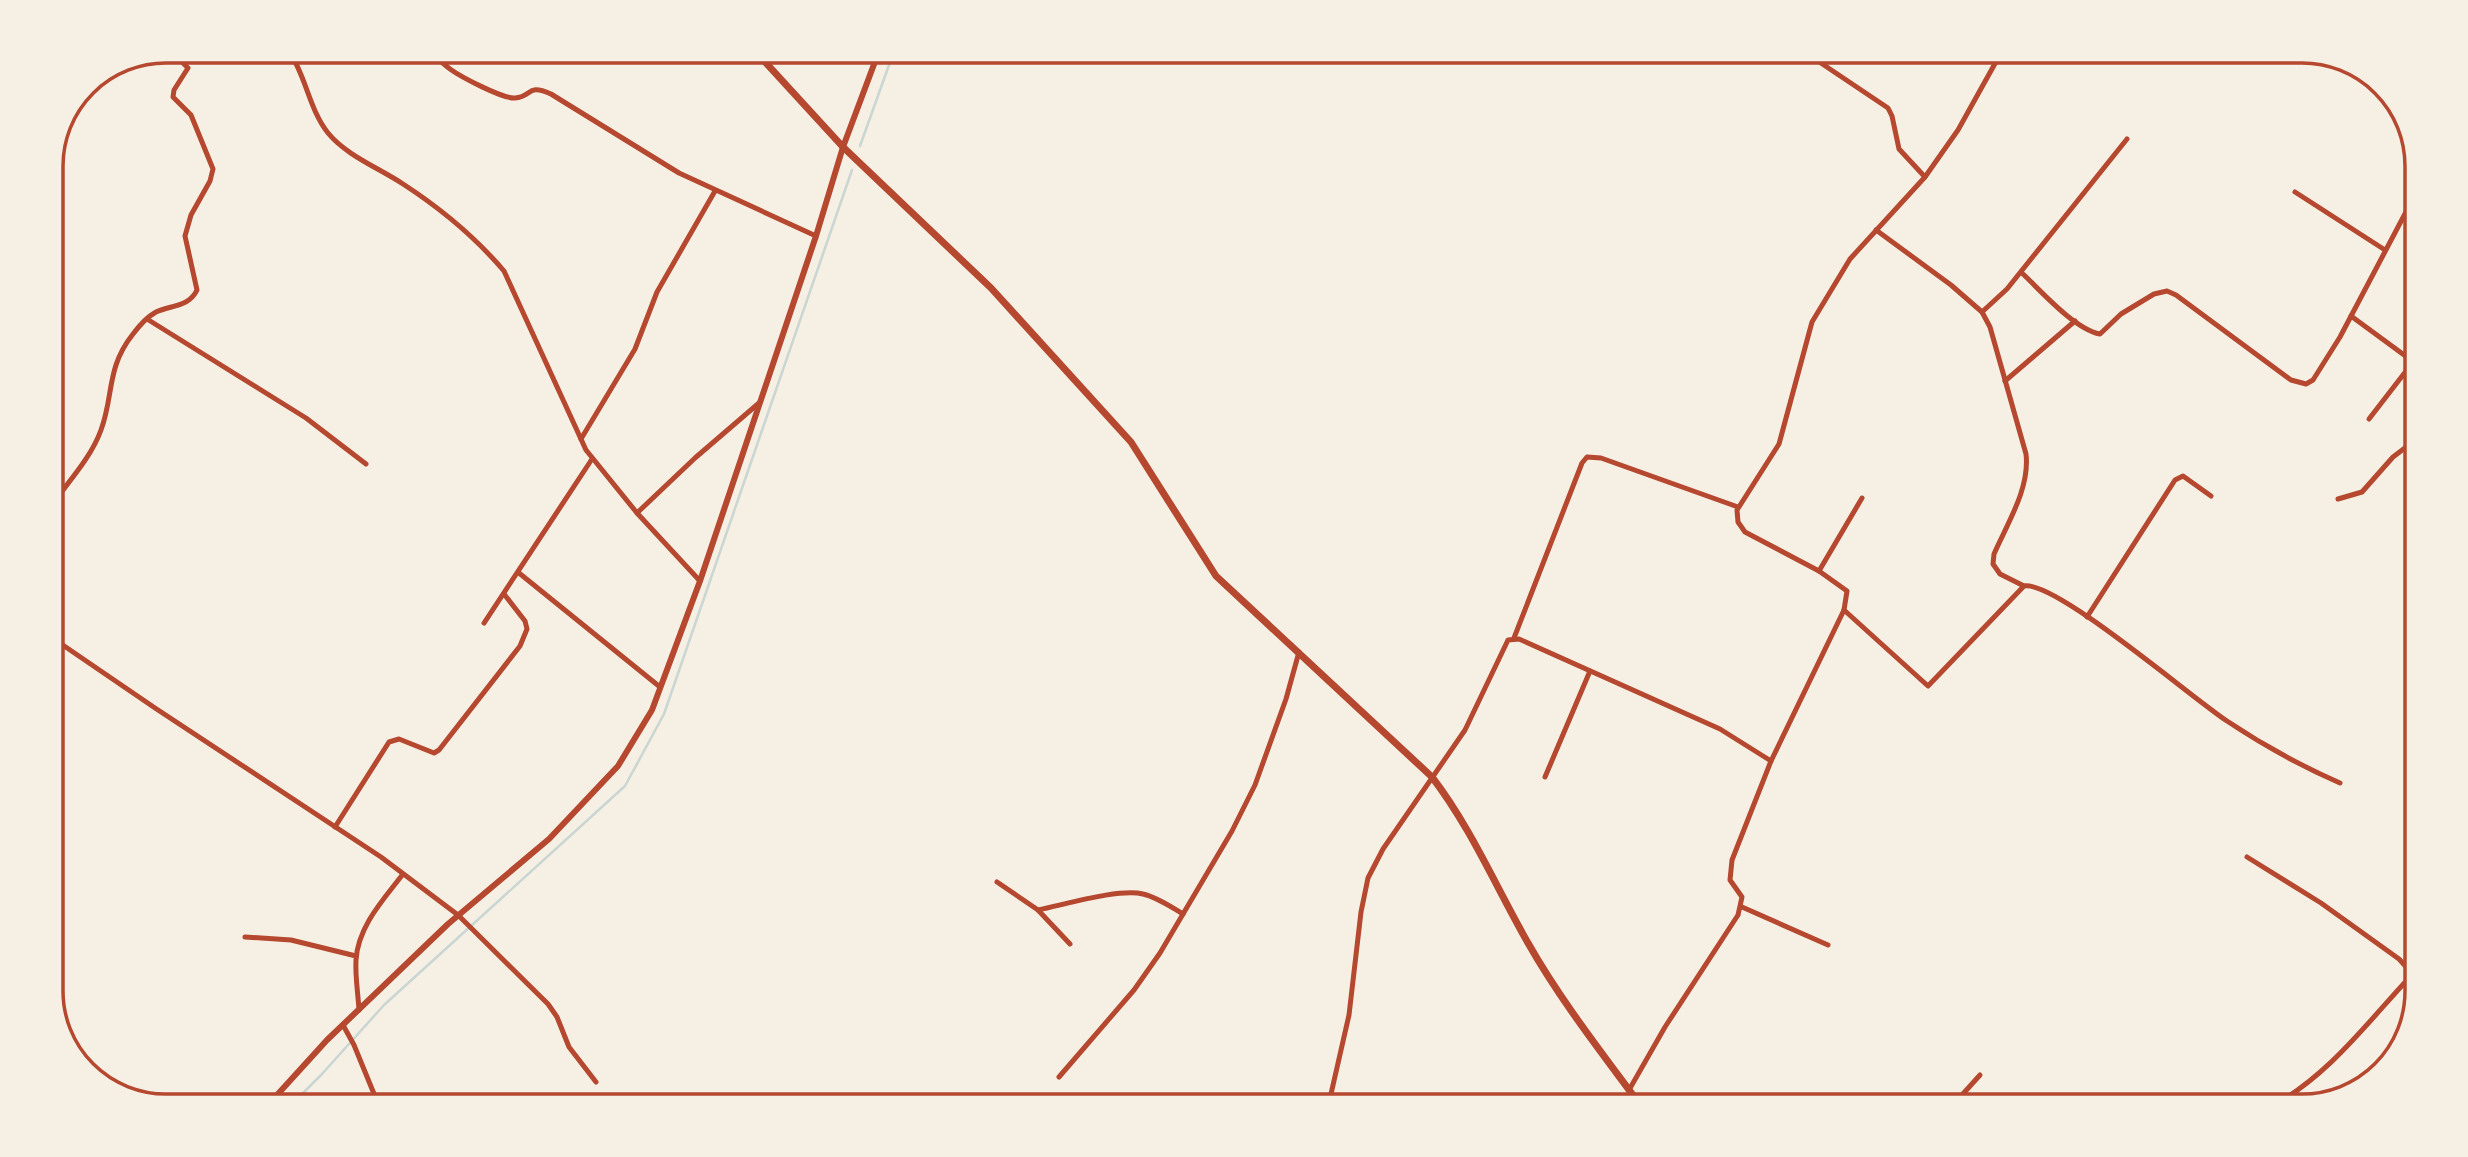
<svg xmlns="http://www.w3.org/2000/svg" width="2468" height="1157" viewBox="0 0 2468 1157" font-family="Figtree,sans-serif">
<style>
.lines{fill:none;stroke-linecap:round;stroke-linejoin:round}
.stream{stroke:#c9d6d2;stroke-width:2.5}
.minor{stroke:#b5482f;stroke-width:5}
.tertiary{stroke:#b5482f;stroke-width:6}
.secondary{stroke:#b5482f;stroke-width:7}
.rim{fill:none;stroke:#b5482f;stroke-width:3.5}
</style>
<rect width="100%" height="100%" fill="#f6efe4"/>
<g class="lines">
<!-- stream -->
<g class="stream">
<polyline points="860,146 894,51"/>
<polyline points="290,1106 322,1074 384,1005 625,786 664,714 852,170"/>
</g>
<!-- minor -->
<g class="minor">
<path d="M289,51C306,76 309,109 328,133C347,156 379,168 403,184C440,208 476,238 504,271L586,450L637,513L700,581"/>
<path d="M429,51C436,57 443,64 450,69C461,77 503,99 515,98C533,97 526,83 551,94L679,173L816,236"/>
<polyline points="1803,51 1888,108 1892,116 1899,149 1925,177"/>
<polyline points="2295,192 2385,250"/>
<path d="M1876,230L1951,285L1982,312L1990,327L2026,454C2030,488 2008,522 1994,554L1993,564L2000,574L2024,586"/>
<path d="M2021,272C2040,290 2074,329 2100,334L2121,314L2154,294L2167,291L2176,295L2291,380L2306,384L2313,380L2340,337L2417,191"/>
<polyline points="1982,312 2007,289 2127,139"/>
<polyline points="2351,316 2415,363"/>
<polyline points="147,319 306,418 366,464"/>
<polyline points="2406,357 2415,346"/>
<polyline points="2005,381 2075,321"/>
<polyline points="2369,419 2413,362"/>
<polyline points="581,439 635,349 657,292 715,191"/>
<polyline points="2338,499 2362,492 2393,457 2414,441"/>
<path d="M51,506C68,482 91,458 101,430C114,395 106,368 133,334C139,326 147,317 156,312C171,305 189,307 197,290L185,236L191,215L210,181L213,169L191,115L173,97L174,90L188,68L171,51"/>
<polyline points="637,513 695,458 759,403"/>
<polyline points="1819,571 1862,498"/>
<polyline points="519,573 660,687"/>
<path d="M1844,610L1928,686L2024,586C2055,580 2193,699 2227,721C2263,745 2301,766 2340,783"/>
<polyline points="2087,617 2175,480 2183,476 2211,496"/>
<polyline points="484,623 592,459"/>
<polyline points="51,637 155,708 381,857 458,915 548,1004 557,1017 569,1047 596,1082"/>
<polyline points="1514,638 1582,463 1587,457 1601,458 1738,507"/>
<polyline points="1545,777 1590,671"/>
<polyline points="335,827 389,742 399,739 434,753 439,750 520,646 527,629 525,621 504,594"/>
<polyline points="2247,857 2321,903 2399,959 2409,970"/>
<polyline points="997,882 1038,910 1070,944"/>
<polyline points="1742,907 1828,945"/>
<path d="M1038,910C1064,905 1119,888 1143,894C1157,897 1171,907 1183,914"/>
<polyline points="245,937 291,940 356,956"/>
<path d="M359,1010C358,993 355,976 356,960C358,926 384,899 403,874"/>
<polyline points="343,1025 354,1045 379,1106"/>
<polyline points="1059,1077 1134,990 1160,953 1232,831 1255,785 1286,699 1299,652"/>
<polyline points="1629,1090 1665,1027 1738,915 1742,897 1730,880 1732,860 1771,761 1844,610 1847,591 1819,571 1745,532 1738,522 1737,510 1779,444 1812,322 1850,259 1925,177 1958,130 2002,51"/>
<polyline points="1325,1106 1331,1094 1349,1015 1361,912 1368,878 1383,849 1465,730 1508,640 1519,639 1720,729 1771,761"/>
<polyline points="1952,1106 1980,1075"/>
<path d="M2272,1106C2327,1077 2367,1023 2409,978"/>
</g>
<!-- tertiary -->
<polyline class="tertiary" points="267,1106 327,1040 448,924 549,839 618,766 652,710 700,581 816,236 843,147 879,51"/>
<!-- secondary -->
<path class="secondary" d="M755,51L843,147L991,288L1131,442L1216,576L1432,777C1471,828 1496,887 1528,943C1561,1001 1602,1053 1641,1106"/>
</g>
<!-- crop -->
<path d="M0 0H2468V1157H0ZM166 63H2302A103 103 0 0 1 2405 166V991A103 103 0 0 1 2302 1094H166A103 103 0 0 1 63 991V166A103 103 0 0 1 166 63Z" fill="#f6efe4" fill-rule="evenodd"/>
<path class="rim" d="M166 63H2302A103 103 0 0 1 2405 166V991A103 103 0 0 1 2302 1094H166A103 103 0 0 1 63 991V166A103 103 0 0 1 166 63Z"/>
</svg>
